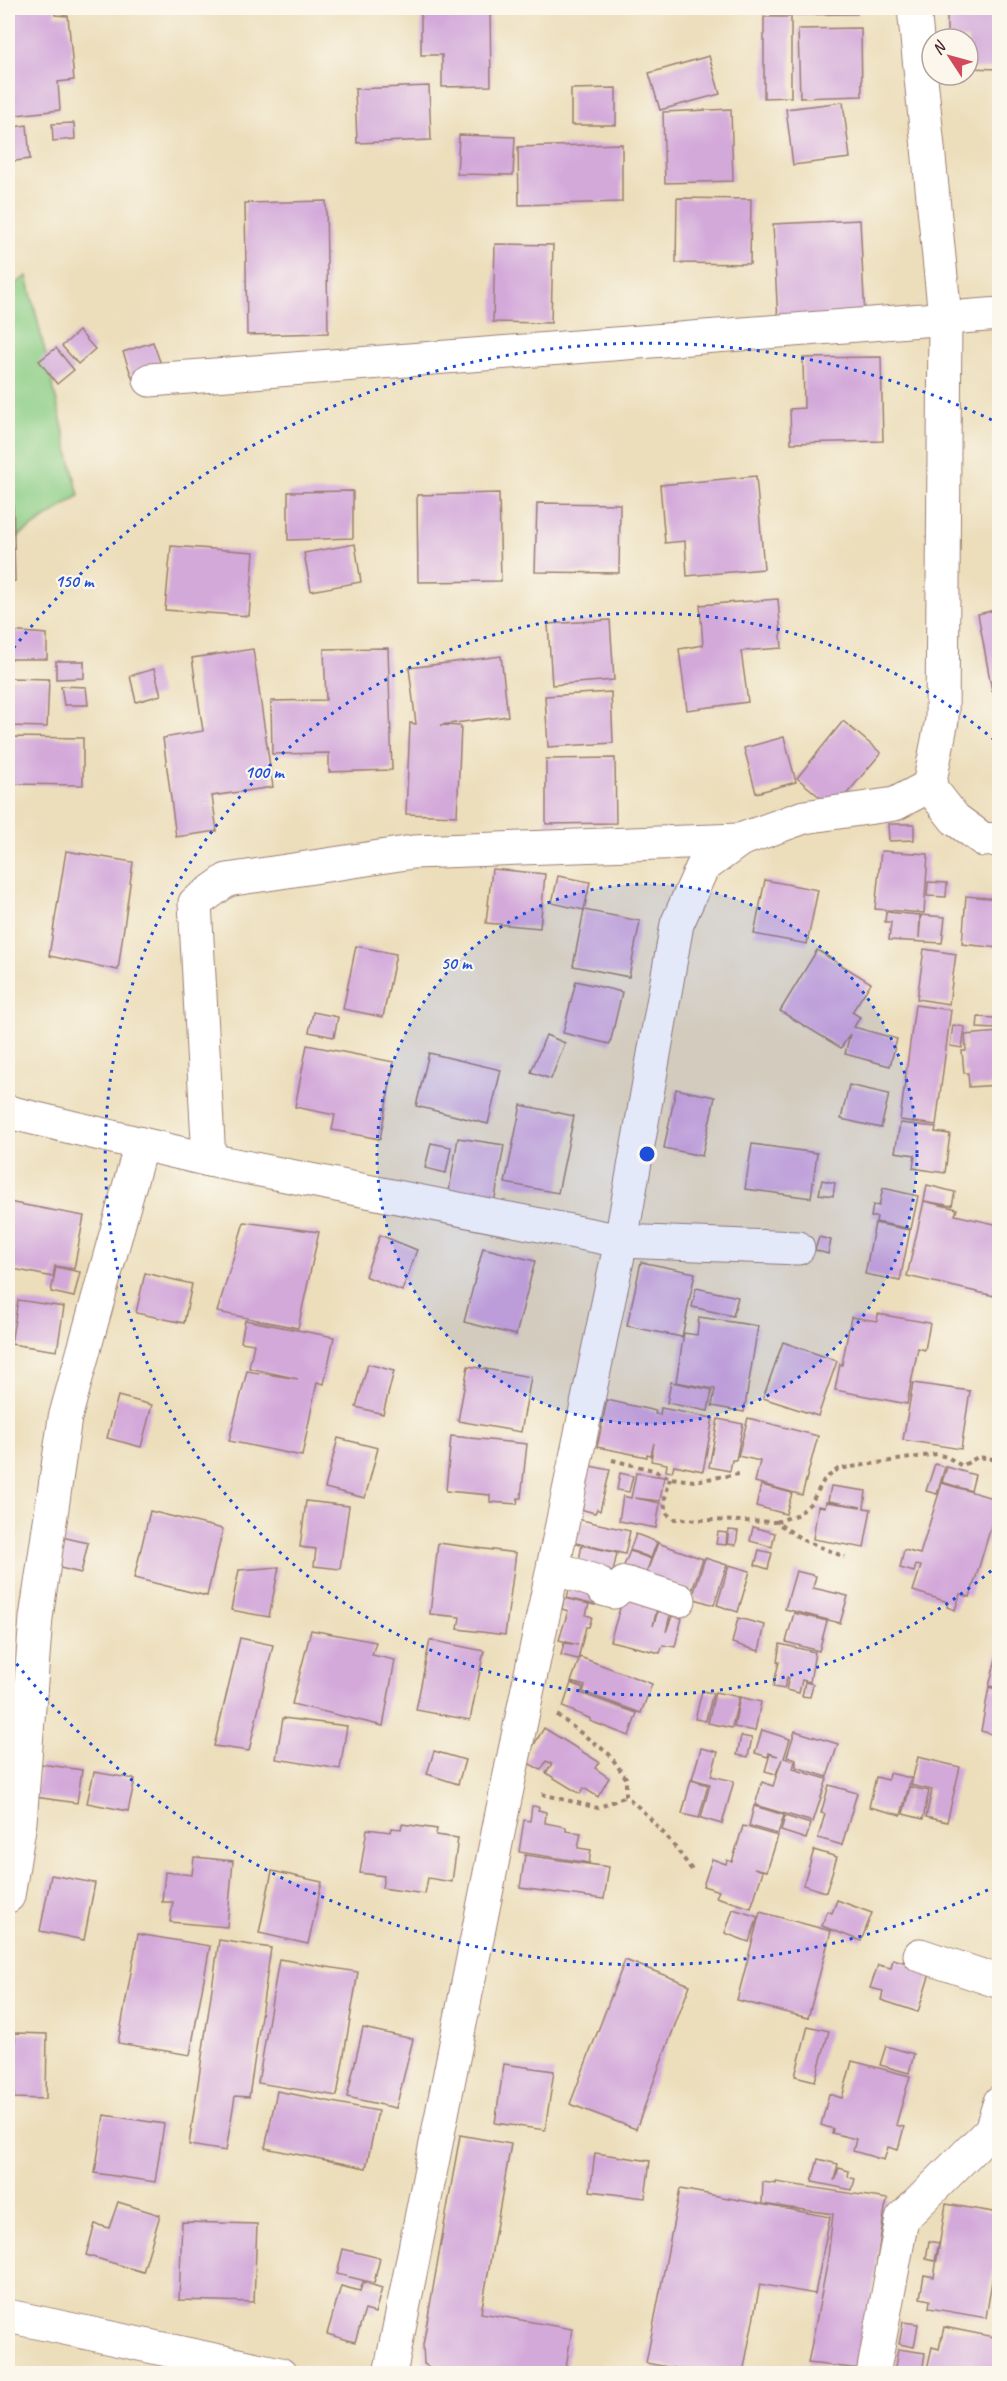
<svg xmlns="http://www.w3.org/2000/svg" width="1007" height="2381" viewBox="0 0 1007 2381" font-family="Caveat,sans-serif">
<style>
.green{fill:#8cce86;stroke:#6b7658;stroke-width:1.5}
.building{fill:#d3a9da}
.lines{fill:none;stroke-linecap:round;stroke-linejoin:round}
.street-casing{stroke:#9b7e73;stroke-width:35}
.path{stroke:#9b7e73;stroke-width:4;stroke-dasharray:4.5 4.5;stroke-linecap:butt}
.street{stroke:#fff;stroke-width:33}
.ring{fill:none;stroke:#1d4ed8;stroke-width:3;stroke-dasharray:3 6}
.centre{fill:#1d4ed8;stroke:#fbf7ec;stroke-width:3}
.ring-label{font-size:18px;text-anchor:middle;font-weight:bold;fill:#1d4ed8;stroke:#fbf7ec;stroke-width:4.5;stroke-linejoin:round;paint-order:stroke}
</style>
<rect width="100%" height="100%" fill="#fbf7ec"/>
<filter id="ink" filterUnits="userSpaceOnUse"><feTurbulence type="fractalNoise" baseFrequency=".0167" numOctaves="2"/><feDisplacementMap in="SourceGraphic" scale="12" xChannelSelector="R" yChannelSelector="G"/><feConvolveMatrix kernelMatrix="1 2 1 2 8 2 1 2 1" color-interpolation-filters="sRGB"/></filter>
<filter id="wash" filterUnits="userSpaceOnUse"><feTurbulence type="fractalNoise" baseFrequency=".008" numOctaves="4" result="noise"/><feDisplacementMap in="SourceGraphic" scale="24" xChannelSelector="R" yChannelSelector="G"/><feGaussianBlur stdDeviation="1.35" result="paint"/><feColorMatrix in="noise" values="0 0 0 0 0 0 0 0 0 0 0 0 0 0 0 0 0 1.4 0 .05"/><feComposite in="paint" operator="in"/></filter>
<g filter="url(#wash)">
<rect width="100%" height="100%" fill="#ecdebb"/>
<!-- green -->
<polygon class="green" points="27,276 79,496 8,543 8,289"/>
<g id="blocks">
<!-- building -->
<g class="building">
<polygon points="8,8 55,8 55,15 68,16 74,80 58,82 60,110 8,116"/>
<polygon points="421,8 490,8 491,86 442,87 442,55 421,55"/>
<polygon points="771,8 857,8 857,14 771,15"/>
<polygon points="947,13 999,14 999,69 968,68 968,39 947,39"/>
<polygon points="764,17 791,17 791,97 764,98"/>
<polygon points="861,28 862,96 800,98 798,29"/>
<polygon points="709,56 720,94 660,110 649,73"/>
<polygon points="429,86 431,140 357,143 355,89"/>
<polygon points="616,88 616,125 571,125 571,89"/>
<polygon points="843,102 850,158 793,165 786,109"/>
<polygon points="731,109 733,181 665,183 663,112"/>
<polygon points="74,123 75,139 53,141 52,124"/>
<polygon points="27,125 30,159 8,162 8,128"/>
<polygon points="459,135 515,137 513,175 457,174"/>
<polygon points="622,144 622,202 519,205 518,147"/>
<polygon points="677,198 751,199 750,264 676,263"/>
<polygon points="326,201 328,333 247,335 245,203"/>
<polygon points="860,220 865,318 778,323 773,224"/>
<polygon points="495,244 553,245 551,323 493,322"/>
<polygon points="79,331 95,349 78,364 62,346"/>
<polygon points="153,342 163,370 133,380 123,352"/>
<polygon points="56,348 74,370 57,384 39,361"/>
<polygon points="881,357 883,441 791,443 790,409 804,408 803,358"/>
<polygon points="756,476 764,569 687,576 685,541 665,543 660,485"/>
<polygon points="353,491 353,538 288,540 288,492"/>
<polygon points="8,492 13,492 15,581 8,582"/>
<polygon points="499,493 501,581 418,582 417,495"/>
<polygon points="537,503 620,504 619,573 535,572"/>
<polygon points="355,544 361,582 311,591 304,553"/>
<polygon points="171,546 254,552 249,616 165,610"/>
<polygon points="778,599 782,648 741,651 748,702 687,710 679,649 703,645 700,605"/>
<polygon points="999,609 999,689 992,691 978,614"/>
<polygon points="610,620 614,680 552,685 548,624"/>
<polygon points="8,631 47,634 47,659 8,659"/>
<polygon points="388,648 392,770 329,772 329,753 272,754 271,701 326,700 324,649"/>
<polygon points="253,649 273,787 212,796 217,831 176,837 163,738 203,731 192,658"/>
<polygon points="501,656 508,716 440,725 461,726 457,816 406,814 410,723 416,724 409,668"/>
<polygon points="56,661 84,661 84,678 56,679"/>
<polygon points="154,669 161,695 136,702 130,676"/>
<polygon points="8,678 49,679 47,727 8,726"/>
<polygon points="61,686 86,687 88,705 64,705"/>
<polygon points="611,692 613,743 548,747 545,696"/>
<polygon points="843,721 881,753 834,809 797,778"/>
<polygon points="8,737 83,738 83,785 8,784"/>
<polygon points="784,737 796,782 756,793 744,748"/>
<polygon points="615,758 616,823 546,824 546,759"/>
<polygon points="888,824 914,824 914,840 889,841"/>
<polygon points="66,851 133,862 118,970 49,956"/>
<polygon points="881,851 928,854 924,913 875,909"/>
<polygon points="492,869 545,874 540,928 486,923"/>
<polygon points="558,876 590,882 584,910 640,921 629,977 573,966 584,910 552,903"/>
<polygon points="765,880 818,890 807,944 754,934"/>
<polygon points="928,882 947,883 946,897 927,896"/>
<polygon points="966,896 999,899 999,948 962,944"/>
<polygon points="886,912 920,915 919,938 921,915 945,917 942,943 889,940 891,922 885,922"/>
<polygon points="356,946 396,954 383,1017 343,1009"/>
<polygon points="924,949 956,954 949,1004 917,999"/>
<polygon points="817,950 871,983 852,1012 860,1017 854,1027 897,1039 890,1066 845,1054 850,1034 841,1048 780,1011"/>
<polygon points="576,981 622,992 610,1044 563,1033"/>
<polygon points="915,1005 951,1010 936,1125 900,1120"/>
<polygon points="313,1012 338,1017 334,1037 309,1032"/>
<polygon points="978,1017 995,1018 995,1029 977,1028"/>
<polygon points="953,1025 965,1027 962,1048 950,1046"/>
<polygon points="999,1032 999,1085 969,1087 968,1073 964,1073 962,1051 966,1051 965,1035"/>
<polygon points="546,1035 565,1043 551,1079 531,1072"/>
<polygon points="307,1045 394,1062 380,1139 332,1130 335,1115 295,1107"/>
<polygon points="429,1053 501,1070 488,1124 416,1106"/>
<polygon points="849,1085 889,1094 881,1128 841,1119"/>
<polygon points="676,1089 715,1097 702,1156 664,1148"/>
<polygon points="521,1105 574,1116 558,1193 505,1183"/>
<polygon points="900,1123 936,1127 935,1132 950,1134 945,1173 913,1168 915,1155 895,1152"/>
<polygon points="458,1138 504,1145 494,1204 448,1197"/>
<polygon points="431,1143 451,1147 446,1173 425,1168"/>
<polygon points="752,1144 817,1153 811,1198 745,1189"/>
<polygon points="822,1180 835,1183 833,1196 819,1194"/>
<polygon points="927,1185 955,1192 952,1206 924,1201"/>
<polygon points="883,1188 918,1196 911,1229 876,1222 877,1217 871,1217 873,1205 879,1206"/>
<polygon points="924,1201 957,1209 955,1215 999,1225 999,1297 907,1276"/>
<polygon points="8,1202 84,1216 74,1269 55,1266 53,1277 8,1268"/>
<polygon points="244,1222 319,1232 298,1328 217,1312"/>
<polygon points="875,1223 910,1230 900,1281 865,1274"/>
<polygon points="380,1235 417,1250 402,1291 365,1276"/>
<polygon points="819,1237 831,1240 828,1254 815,1250"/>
<polygon points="483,1248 535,1261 516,1335 464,1322"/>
<polygon points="641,1262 695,1273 682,1337 627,1326"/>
<polygon points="56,1267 80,1272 74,1297 51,1292"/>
<polygon points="145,1273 192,1284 184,1323 136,1313"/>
<polygon points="696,1288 738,1297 733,1316 692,1307"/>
<polygon points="18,1300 64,1307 57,1351 11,1344"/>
<polygon points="878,1314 930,1323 925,1350 918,1348 907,1404 835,1390 840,1364 842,1365 851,1317 877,1321"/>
<polygon points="699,1317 758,1326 744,1412 712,1406 715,1389 676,1382 684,1333 697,1335"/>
<polygon points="245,1320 334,1337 324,1384 317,1382 302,1456 229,1441 247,1371 298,1379 249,1368 254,1344 241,1342"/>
<polygon points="783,1342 837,1361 818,1416 763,1398"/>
<polygon points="368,1364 394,1371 383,1414 356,1407"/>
<polygon points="468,1366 531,1377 521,1432 458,1421"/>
<polygon points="671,1382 712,1390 708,1411 667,1403"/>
<polygon points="913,1383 970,1391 961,1449 903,1440"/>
<polygon points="118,1396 152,1405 141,1447 107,1438"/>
<polygon points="607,1400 656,1411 655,1414 660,1415 661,1408 713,1418 703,1471 674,1465 672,1472 666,1471 667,1464 651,1461 654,1443 651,1455 647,1454 647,1457 597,1447"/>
<polygon points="748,1418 818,1436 802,1495 755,1482 760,1461 738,1456"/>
<polygon points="718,1419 743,1424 736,1460 732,1460 730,1471 709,1467"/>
<polygon points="451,1436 527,1444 521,1498 518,1498 517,1504 490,1502 490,1495 446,1491"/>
<polygon points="338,1438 378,1448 365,1498 325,1488"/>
<polygon points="935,1464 945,1467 937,1494 926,1491"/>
<polygon points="590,1466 610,1470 600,1511 597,1509 595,1513 580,1509"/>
<polygon points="947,1467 975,1475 971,1491 942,1482"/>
<polygon points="620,1473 633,1476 629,1492 617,1490"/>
<polygon points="636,1473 664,1477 660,1501 635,1498 660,1503 656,1528 619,1521 623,1496 631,1498"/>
<polygon points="998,1476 999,1476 999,1491 996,1490"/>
<polygon points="942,1483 999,1500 970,1597 960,1594 955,1610 947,1607 948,1602 913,1591 921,1566 916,1565 914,1572 900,1568 904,1550 920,1554"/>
<polygon points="761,1485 792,1493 786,1514 756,1506"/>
<polygon points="831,1486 866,1491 864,1508 871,1509 864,1548 813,1539 818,1506 825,1507 826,1502 861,1507 828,1501"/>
<polygon points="306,1501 349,1506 340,1569 314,1566 316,1549 300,1547"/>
<polygon points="150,1511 223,1529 207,1596 134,1578"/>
<polygon points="577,1519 630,1531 625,1554 572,1542"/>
<polygon points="753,1527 775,1533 772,1547 750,1541"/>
<polygon points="729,1530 738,1531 736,1545 727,1544"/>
<polygon points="718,1532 727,1533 726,1545 716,1544"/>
<polygon points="636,1534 657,1542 651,1558 630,1550"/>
<polygon points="62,1537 88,1543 81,1573 56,1567"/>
<polygon points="438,1543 516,1553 505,1635 458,1629 460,1617 430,1614"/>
<polygon points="658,1543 703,1559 692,1591 623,1568 630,1551 651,1559 646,1574"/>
<polygon points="582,1545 617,1553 613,1572 578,1565"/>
<polygon points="759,1550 772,1553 768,1569 755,1565"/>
<polygon points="705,1558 727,1565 714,1605 692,1598"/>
<polygon points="729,1565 750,1571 738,1612 717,1605"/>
<polygon points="279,1567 269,1617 231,1610 239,1570"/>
<polygon points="796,1571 816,1576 813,1588 848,1596 840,1623 785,1609"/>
<polygon points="569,1590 598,1590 595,1605 567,1598"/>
<polygon points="625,1592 659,1600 653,1626 659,1608 671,1611 666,1632 672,1616 682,1618 675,1647 663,1645 660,1653 610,1641"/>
<polygon points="564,1598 589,1604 586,1615 592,1617 589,1627 586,1627 578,1659 561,1655 564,1643 578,1645 559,1640 568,1611 562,1609"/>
<polygon points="794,1613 827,1621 819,1651 786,1642"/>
<polygon points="738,1618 765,1625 759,1651 732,1643"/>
<polygon points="311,1630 376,1642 372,1655 395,1660 383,1726 292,1704"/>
<polygon points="240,1638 273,1645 249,1751 214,1746"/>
<polygon points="430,1640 484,1651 470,1720 416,1710"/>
<polygon points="780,1644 815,1652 810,1682 802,1680 799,1693 786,1690 789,1678 787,1677 784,1689 773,1687 779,1662 777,1662"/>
<polygon points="999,1647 999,1688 989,1686"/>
<polygon points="580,1657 652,1684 641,1713 583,1692 585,1686 571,1682"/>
<polygon points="805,1682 813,1684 810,1697 802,1696"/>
<polygon points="571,1683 583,1688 581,1693 583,1694 637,1713 629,1736 590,1721 591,1719 563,1707"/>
<polygon points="989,1687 999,1690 999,1736 981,1731"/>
<polygon points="702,1691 713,1693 706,1721 695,1719"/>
<polygon points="715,1692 739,1697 732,1728 708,1723"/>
<polygon points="740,1697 761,1702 755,1731 734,1727"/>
<polygon points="283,1718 347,1726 340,1769 276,1759"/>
<polygon points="544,1728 599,1762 595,1768 609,1778 598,1797 584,1788 580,1794 546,1773 552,1764 546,1761 541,1770 526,1762 532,1752 530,1751"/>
<polygon points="762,1730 790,1739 784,1758 795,1761 793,1769 827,1779 813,1822 755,1805 762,1782 773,1786 782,1759 776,1774 765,1771 770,1754 778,1756 769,1753 768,1757 755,1753"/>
<polygon points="795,1731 838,1744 827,1777 796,1767 796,1759 787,1756"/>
<polygon points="741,1736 752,1738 748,1757 737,1755"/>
<polygon points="701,1748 718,1752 711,1776 734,1781 722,1824 701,1818 710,1784 692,1779"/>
<polygon points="434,1751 465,1760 458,1784 427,1774"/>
<polygon points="918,1757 960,1767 947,1822 926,1817 932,1790 911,1785"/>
<polygon points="41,1764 82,1770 77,1803 35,1797"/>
<polygon points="94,1772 135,1779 128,1811 87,1803"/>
<polygon points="889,1773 911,1778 901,1815 869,1807 876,1777 888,1780"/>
<polygon points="691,1780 708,1785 699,1818 682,1814"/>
<polygon points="829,1785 857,1793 842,1845 818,1838 825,1814 821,1813"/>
<polygon points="910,1787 929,1791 923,1819 903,1814"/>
<polygon points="532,1806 539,1807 538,1810 546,1812 545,1823 566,1827 566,1831 581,1833 578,1848 591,1850 589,1863 519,1852 524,1820 530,1821"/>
<polygon points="754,1806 784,1815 778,1834 749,1826"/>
<polygon points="785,1816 811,1824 806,1839 781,1831"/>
<polygon points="402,1824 437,1829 436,1835 458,1838 452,1882 428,1878 425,1894 382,1888 384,1876 360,1873 367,1829 391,1832 392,1828 401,1829"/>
<polygon points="743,1826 778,1836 767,1871 754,1868 763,1871 751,1908 716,1897 719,1891 703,1886 712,1859 726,1864 727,1860 732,1862"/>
<polygon points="814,1850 837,1857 826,1892 803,1885"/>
<polygon points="525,1855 609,1867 604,1899 520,1888"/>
<polygon points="194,1857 233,1861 227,1927 170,1922 173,1902 162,1902 165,1872 192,1875"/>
<polygon points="272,1871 322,1882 308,1944 259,1933"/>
<polygon points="51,1875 95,1883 84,1940 40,1931"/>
<polygon points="837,1900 872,1913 861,1941 822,1926 827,1911 832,1913"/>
<polygon points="733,1909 758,1917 749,1942 725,1933"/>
<polygon points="760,1912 831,1931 808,2018 737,2000"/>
<polygon points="138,1934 210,1946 190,2055 118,2043"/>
<polygon points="219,1940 271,1948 249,2097 235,2096 226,2151 189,2145"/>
<polygon points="279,1959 358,1972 337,2096 258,2083"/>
<polygon points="893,1959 931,1970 918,2012 881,2000 883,1991 870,1988 878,1965 891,1968"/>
<polygon points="625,1960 690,1985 636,2129 570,2104"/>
<polygon points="808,2026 829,2031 815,2081 795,2076"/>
<polygon points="363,2028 413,2039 396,2108 347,2097"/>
<polygon points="15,2033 47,2034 46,2099 14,2098"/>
<polygon points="886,2046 914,2054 909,2073 880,2065"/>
<polygon points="852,2061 910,2076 896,2125 904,2127 898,2150 888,2147 884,2160 853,2151 856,2139 832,2133 833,2129 821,2125 829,2094 842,2098"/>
<polygon points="504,2064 554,2071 545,2130 495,2123"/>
<polygon points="277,2091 378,2111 366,2168 265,2148"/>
<polygon points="104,2115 164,2124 155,2182 95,2173"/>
<polygon points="460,2135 511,2144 481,2313 572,2329 565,2373 439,2373 424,2364 423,2345"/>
<polygon points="595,2153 650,2161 645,2198 590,2191"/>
<polygon points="818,2159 838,2164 834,2181 839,2168 849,2171 848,2177 855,2179 852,2190 812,2182"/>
<polygon points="763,2182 776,2184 776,2182 888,2199 885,2208 861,2369 808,2363 827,2265 833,2214 762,2204"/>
<polygon points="680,2189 830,2217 815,2294 760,2284 743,2373 700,2373 646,2363"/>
<polygon points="118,2202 160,2215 143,2272 86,2255 95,2224 109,2228"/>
<polygon points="946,2204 999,2213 999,2237 986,2318 929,2308 930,2300 920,2298 924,2275 934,2277"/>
<polygon points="182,2222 257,2224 254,2302 179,2300"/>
<polygon points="929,2241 939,2243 935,2261 926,2259"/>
<polygon points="343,2249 380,2258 374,2283 337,2274"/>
<polygon points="363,2282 382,2288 375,2313 365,2310 355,2342 327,2334 341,2286 360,2291"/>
<polygon points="903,2322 918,2324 914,2347 899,2344"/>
<polygon points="944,2327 999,2338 999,2373 926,2373 932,2347 939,2349"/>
<polygon points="898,2349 925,2353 922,2373 894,2373"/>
<polygon points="653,2367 680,2372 680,2373 652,2373"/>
</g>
</g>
</g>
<g filter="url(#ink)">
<use href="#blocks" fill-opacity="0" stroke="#9b7e73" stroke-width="1.5"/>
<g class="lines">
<defs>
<g id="street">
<polyline points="150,380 1000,314"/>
<polyline points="929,786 955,819 984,840 1000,839"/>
<polyline points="8,1112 209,1160 621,1241 798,1248"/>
<polyline points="209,1160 195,903 227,880 413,852 740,840"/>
<polyline points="555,1568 597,1582 603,1589 614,1592 625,1583 679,1600"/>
<polyline points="8,1896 20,1822 36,1618 65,1418 141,1144"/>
<polyline points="920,1955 1000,1982"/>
<polyline points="8,2316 280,2374"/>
<polyline points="390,2374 502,1813 621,1241 677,924 702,868 740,840 804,817 895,804 929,786 942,720 945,317 914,8"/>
<polyline points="873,2374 902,2219 991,2130 1000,2102"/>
</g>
</defs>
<!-- street casing -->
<use href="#street" class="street-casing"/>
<!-- path -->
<g class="path">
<polyline points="612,1460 653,1470 670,1478 694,1481 739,1474"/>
<polyline points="670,1478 664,1502 666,1513 674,1519 776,1522 803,1540 845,1557"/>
<polyline points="776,1522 799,1514 811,1503 824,1480 838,1469 937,1454 949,1458 962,1466 978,1457 1000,1460"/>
<path d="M557,1715L609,1754L626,1778V1796C653,1819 674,1844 694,1873"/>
<polyline points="542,1794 598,1808 626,1796"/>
</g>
<!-- street -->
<use href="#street" class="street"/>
</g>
</g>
<!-- distance rings -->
<circle cx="647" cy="1154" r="270" fill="#1d4ed8" fill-opacity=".12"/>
<g class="ring">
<circle cx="647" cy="1154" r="270"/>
<path d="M998 1565A541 541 0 1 1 998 743"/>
<path d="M996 1886A811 811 0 0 1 8 1653M8 655A811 811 0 0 1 996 422"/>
</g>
<circle cx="647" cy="1154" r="9" class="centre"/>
<g class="ring-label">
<text x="74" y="587">150 m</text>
<text x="264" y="778">100 m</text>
<text x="456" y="969">50 m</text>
</g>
<!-- margin -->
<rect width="1007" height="2381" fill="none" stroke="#fbf7ec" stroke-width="30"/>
<!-- north arrow -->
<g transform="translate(950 57) rotate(306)"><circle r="28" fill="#fbf7ec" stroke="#b4a19f" stroke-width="1.5"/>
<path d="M0-4.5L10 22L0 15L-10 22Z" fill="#d1495b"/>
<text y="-9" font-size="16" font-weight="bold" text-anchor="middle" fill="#4a1f2b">N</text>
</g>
</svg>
